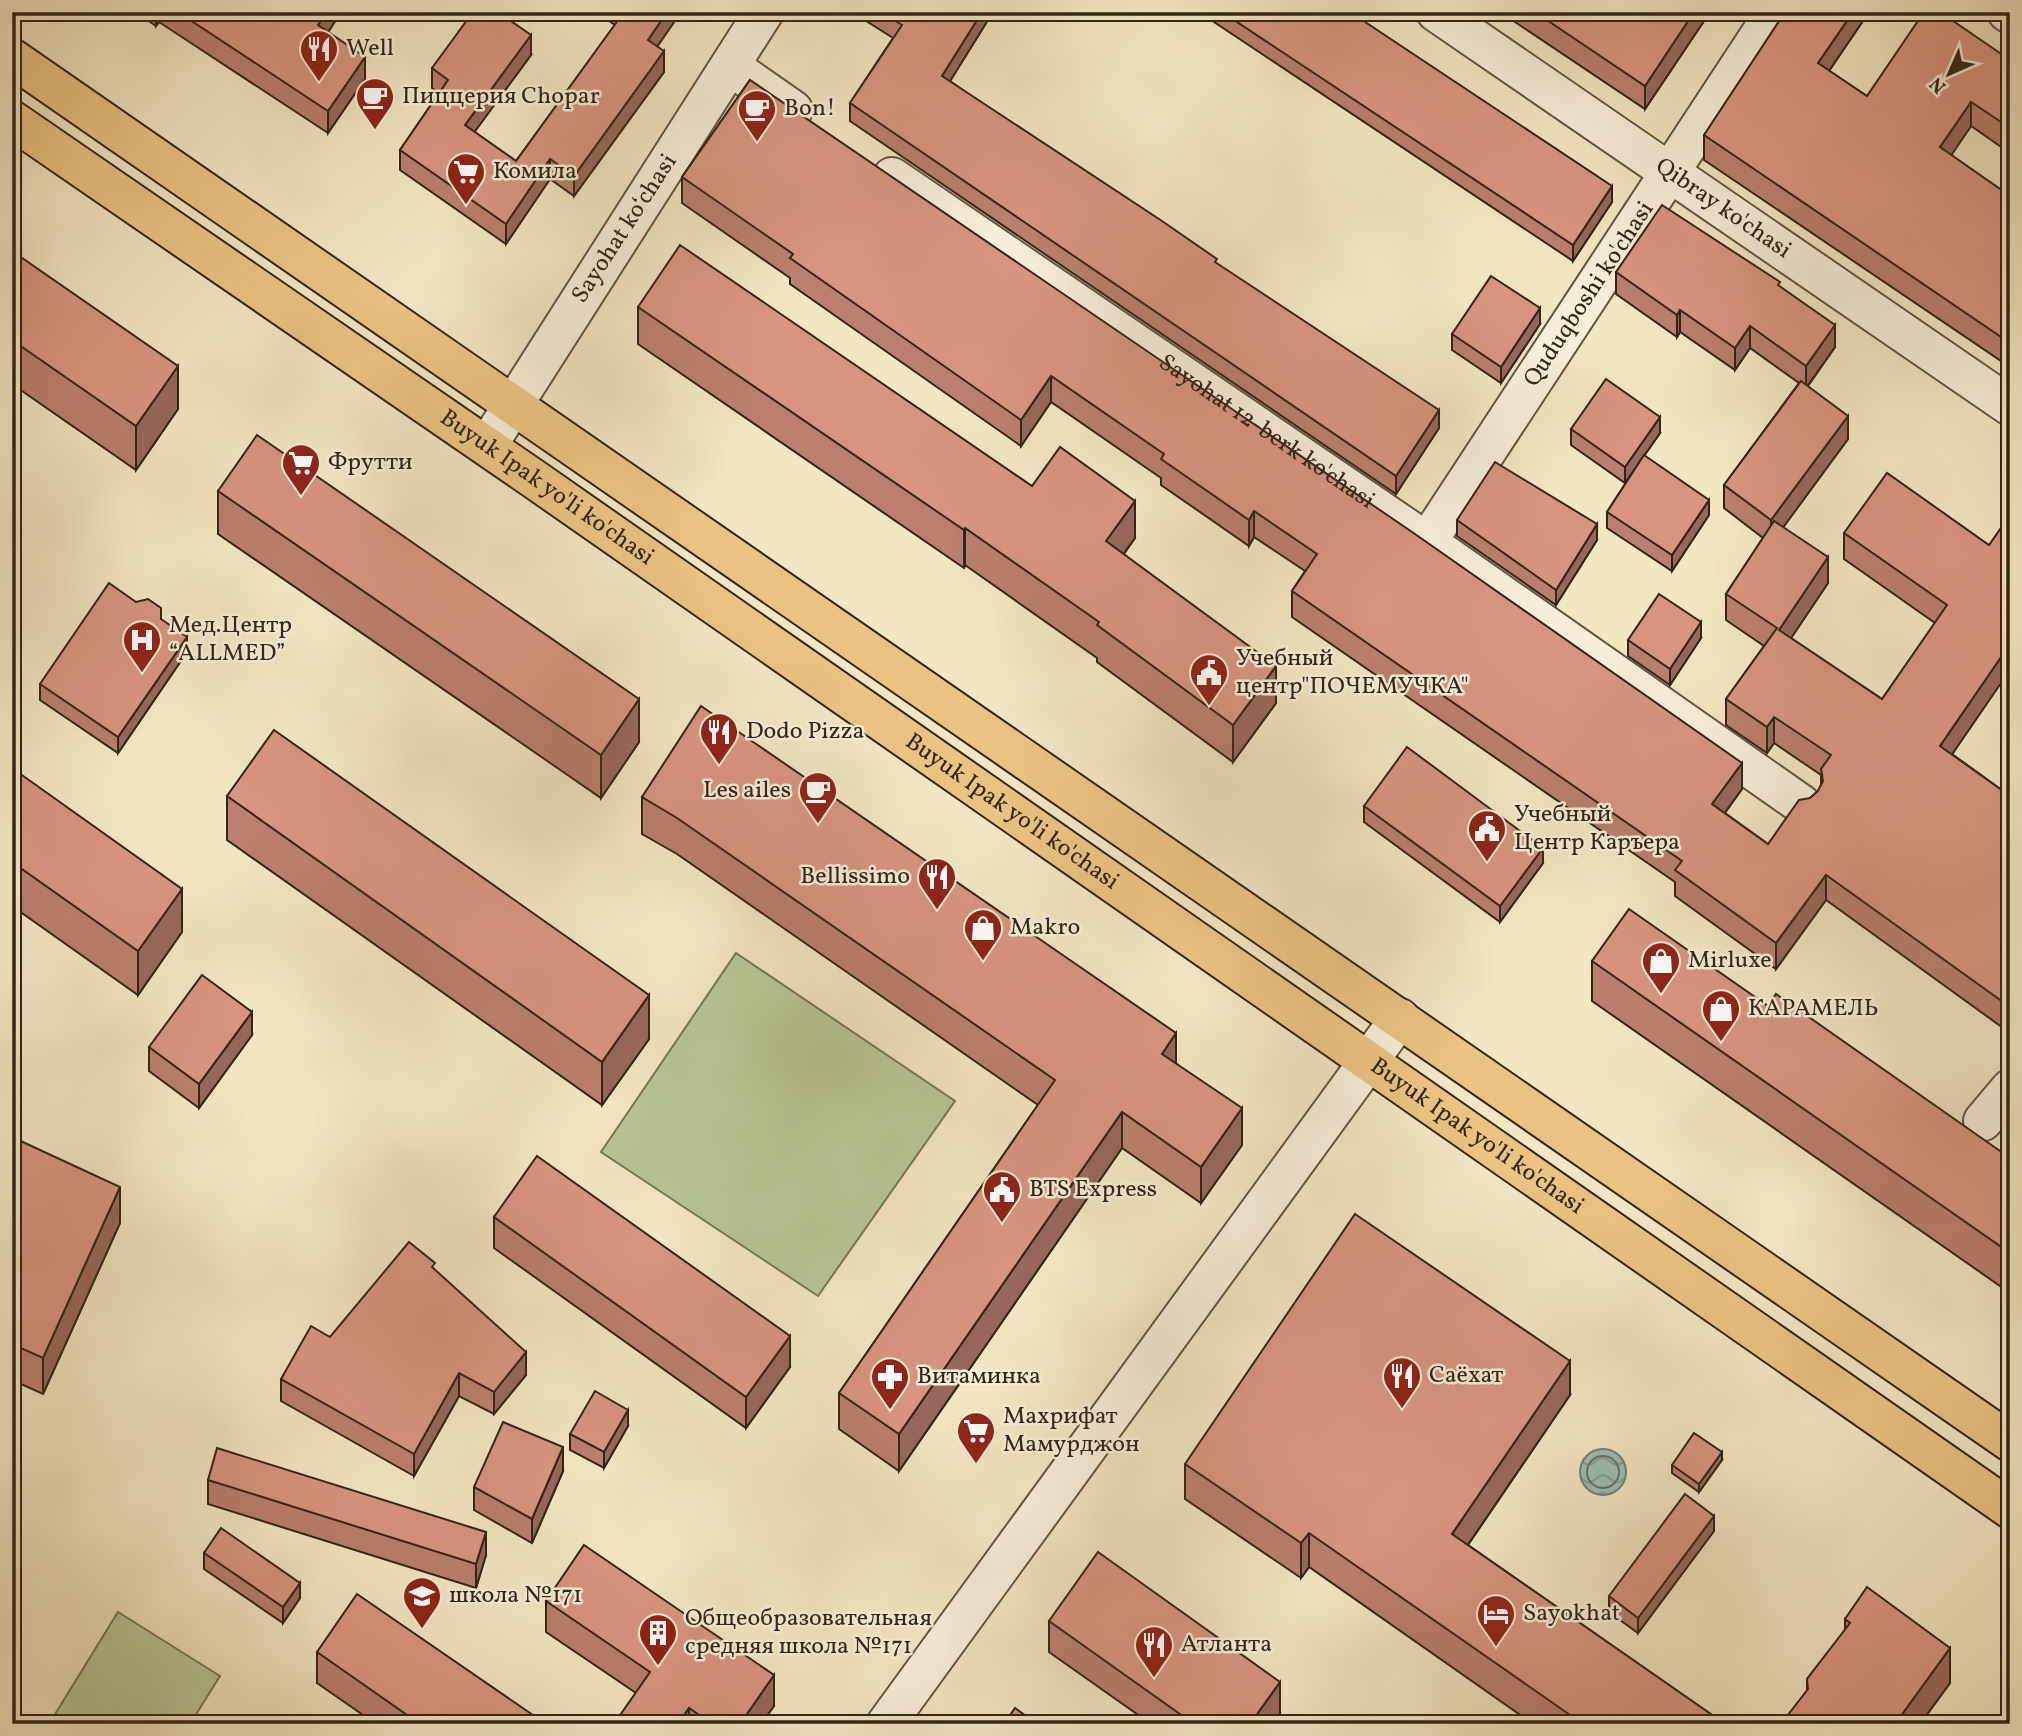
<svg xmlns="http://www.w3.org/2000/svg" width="2022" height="1736" viewBox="0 0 2022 1736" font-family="Vollkorn,serif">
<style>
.green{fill:#b8c696;stroke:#757656;stroke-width:2}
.water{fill:url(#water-waves);stroke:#718176;stroke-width:2}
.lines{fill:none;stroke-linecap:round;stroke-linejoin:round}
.shore{stroke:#667266;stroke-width:2}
.minor-casing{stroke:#625541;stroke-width:42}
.major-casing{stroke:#322516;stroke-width:42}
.minor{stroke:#f7efd8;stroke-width:38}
.major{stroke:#eac382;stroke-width:38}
.wall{fill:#ba7f6e;stroke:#322516;stroke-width:2}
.shaded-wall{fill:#97685a;stroke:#322516;stroke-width:2}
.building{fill:#d89480;stroke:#322516;stroke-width:2}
.labels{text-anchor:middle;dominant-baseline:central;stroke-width:5;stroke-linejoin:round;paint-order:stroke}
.poi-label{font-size:24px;fill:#322516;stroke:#f7efd8;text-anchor:start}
.street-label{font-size:24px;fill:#322516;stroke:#f7efd8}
</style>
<defs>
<pattern id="water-waves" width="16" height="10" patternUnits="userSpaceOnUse" patternTransform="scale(1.75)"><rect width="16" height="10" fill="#9bbfb6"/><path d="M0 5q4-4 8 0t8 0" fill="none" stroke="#7f9b93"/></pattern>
</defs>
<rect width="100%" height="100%" fill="#f3e6c3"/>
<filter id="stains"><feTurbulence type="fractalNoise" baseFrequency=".00286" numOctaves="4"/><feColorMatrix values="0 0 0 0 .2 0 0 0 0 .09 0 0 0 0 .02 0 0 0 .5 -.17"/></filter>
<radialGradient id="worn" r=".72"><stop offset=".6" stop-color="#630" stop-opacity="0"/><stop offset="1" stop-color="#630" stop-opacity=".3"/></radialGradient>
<!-- green -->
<g class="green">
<polygon points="736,953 955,1101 818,1296 601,1152"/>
<polygon points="118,1612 220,1676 190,1724 49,1724"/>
</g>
<!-- water -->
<circle class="water" cx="1603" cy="1472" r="23"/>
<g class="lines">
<!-- shore -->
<circle class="shore" cx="1603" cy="1472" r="16"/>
<defs>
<g id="minor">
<path id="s1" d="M1436,12L2010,406"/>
<polyline points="2007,12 2010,14"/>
<polyline points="730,66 793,110"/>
<path id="s2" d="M892,177L1427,542L1801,804"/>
<polyline points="487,446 764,12"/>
<path id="s3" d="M1427,542L1775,12"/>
<polyline points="1983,1121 2010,1089"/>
<polyline points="886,1724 1400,1018"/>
</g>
<g id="major">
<polyline points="12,58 2010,1442"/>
<path id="s4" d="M12,120L534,479L2010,1509"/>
</g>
</defs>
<!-- minor casing -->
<use href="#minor" class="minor-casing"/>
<!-- major casing -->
<use href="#major" class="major-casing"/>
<!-- minor -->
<use href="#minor" class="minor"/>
<!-- major -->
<use href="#major" class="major"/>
</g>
<!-- wall -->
<g class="wall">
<polygon points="135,12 341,12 328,32 365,79 328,133 159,22 156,26"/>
<polygon points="596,12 681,12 657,46 664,72 574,196 550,179 506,244 400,170 400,150 439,93 432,88 432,68 531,55 474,132 516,161 615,25"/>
<polygon points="852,12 993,12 950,81 1439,428 1396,494 850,121 850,103 893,38"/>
<polygon points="1199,12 1350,12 1612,202 1573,261"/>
<polygon points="1500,12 1710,12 1645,109"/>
<polygon points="1869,12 1829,71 1867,96 2010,60 2010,153 1971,126 1951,155 2010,196 2010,367 1704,160 1704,135"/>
<polygon points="750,80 1742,789 1725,813 1768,844 1810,798 1818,791 1821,785 1821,775 1774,743 1767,753 1726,725 1726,699 1764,646 1726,620 1726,594 1763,538 1724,508 1724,485 1799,383 1750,348 1735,370 1680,332 1677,337 1616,294 1616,272 1780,287 1835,347 1808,386 1848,439 1783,527 1828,583 1791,638 1882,699 1935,623 1844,559 1844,533 1989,545 1952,754 2010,796 2010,1033 1826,900 1776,969 1675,896 1675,882 1292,617 1292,591 1305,571 1254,537 1249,546 1161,485 1161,478 1051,402 1021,446 790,284 790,278 682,203 682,177"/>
<polygon points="12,251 178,409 136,470 12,384"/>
<polygon points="638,307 1032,486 1135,538 1124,554 1276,703 1233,762 1097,662 1097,658 965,565 964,568 638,344"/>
<polygon points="1540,324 1501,383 1452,350 1452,334"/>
<polygon points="1571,429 1660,433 1644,456 1709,515 1672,571 1607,528 1607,512 1642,458 1625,483 1571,445"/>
<polygon points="218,491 639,742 601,798 218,534"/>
<polygon points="1457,520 1597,540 1556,605 1457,536"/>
<polygon points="1701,638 1670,685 1628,656 1628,640"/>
<polygon points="187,652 118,753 40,700 40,684"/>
<polygon points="12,768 182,932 138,995 12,906"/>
<polygon points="227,796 649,1039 602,1105 227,840"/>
<polygon points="642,797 1176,1063 1242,1145 1201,1203 1122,1148 899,1471 839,1429 839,1393 1038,1105 677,854 642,834"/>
<polygon points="1364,806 1543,863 1500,922 1364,822"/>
<polygon points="1592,961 1768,1006 2010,1158 2010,1293 1592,1001"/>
<polygon points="252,1035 199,1108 149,1071 149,1047"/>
<polygon points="12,1137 120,1223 43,1394 12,1380"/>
<polygon points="494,1217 790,1367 746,1428 494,1248"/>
<polygon points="435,1271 526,1375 494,1414 459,1396 414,1476 281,1401 281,1379 330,1337"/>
<polygon points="1570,1395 1468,1545 1725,1724 1533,1724 1309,1567 1301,1578 1185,1499 1185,1464"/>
<polygon points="628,1426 604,1468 570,1450 570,1434"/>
<polygon points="1722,1460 1699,1492 1672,1473 1672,1465"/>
<polygon points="563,1471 532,1543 474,1510 474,1487"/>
<polygon points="208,1480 486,1555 476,1588 208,1504"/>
<polygon points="1714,1531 1638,1633 1609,1612 1609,1596"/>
<polygon points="204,1553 300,1598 283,1623 204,1569"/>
<polygon points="546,1601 774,1706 761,1724 614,1724 636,1693 546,1632"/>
<polygon points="1845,1619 1950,1683 1920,1724 1781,1724 1807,1691 1807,1679 1845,1630"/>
<polygon points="1049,1621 1280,1713 1272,1724 1151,1724 1049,1652"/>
<polygon points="317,1652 546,1724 376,1724 317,1683"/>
</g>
<!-- shaded-wall -->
<g class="shaded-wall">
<polygon points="156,12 159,12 159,22 156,26"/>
<polygon points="326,12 341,12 318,48 318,25"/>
<polygon points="667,12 681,12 648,60 648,40"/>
<polygon points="982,12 993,12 942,94 942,76"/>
<polygon points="1694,12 1710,12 1645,109 1645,86"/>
<polygon points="1853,12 1869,12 1818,87 1818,63"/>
<polygon points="531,35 531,55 465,145 465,125"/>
<polygon points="664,51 664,72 574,196 574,176"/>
<polygon points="365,57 365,79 328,133 328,111"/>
<polygon points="1971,102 1971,126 1940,172 1940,147"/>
<polygon points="550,159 550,179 506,244 506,224"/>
<polygon points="1612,186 1612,202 1573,261 1573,245"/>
<polygon points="1540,308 1540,324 1501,383 1501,367"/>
<polygon points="1680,310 1680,332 1677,337 1677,315"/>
<polygon points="1835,325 1835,347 1806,388 1806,366"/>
<polygon points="1750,326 1750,348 1735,370 1735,348"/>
<polygon points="178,366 178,409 136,470 136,426"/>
<polygon points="1051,376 1051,402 1021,446 1021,420"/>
<polygon points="1439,410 1439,428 1396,494 1396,476"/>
<polygon points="1848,416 1848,439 1771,544 1771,520"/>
<polygon points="1660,417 1660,433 1625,483 1625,467"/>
<polygon points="1709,500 1709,515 1672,571 1672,555"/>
<polygon points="1135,501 1135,538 1106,578 1106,541"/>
<polygon points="1254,511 1254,537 1249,546 1249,520"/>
<polygon points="1597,524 1597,540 1556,605 1556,590"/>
<polygon points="965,528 965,565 964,568 964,530"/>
<polygon points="1828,557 1828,583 1779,656 1779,630"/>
<polygon points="1701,622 1701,638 1670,685 1670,669"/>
<polygon points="187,637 187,652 118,753 118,737"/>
<polygon points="2010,644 2010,670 1940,772 1940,746"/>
<polygon points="1276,666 1276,703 1233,762 1233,725"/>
<polygon points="639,699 639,742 601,798 601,755"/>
<polygon points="1774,717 1774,743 1767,753 1767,727"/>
<polygon points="1742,763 1742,789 1712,830 1712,804"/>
<polygon points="1543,848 1543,863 1500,922 1500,906"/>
<polygon points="1826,875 1826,900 1776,969 1776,943"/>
<polygon points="182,889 182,932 138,995 138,951"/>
<polygon points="649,995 649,1039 602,1105 602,1062"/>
<polygon points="252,1012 252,1035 199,1108 199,1084"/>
<polygon points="1176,1033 1176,1070 1162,1054"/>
<polygon points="15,1059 15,1095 12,1101 12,1065"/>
<polygon points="1242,1108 1242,1145 1201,1203 1201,1167"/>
<polygon points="1122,1112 1122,1148 899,1471 899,1434"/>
<polygon points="120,1187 120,1223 43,1394 43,1358"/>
<polygon points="790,1336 790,1367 746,1428 746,1397"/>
<polygon points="526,1352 526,1375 494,1414 494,1392"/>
<polygon points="1570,1361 1570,1395 1452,1568 1452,1534"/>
<polygon points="459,1373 459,1396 414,1476 414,1454"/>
<polygon points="628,1410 628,1426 604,1468 604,1452"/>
<polygon points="563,1447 563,1471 532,1543 532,1519"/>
<polygon points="1722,1452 1722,1460 1699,1492 1699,1484"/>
<polygon points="1714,1516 1714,1531 1638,1633 1638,1618"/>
<polygon points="486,1532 486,1555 476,1588 476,1564"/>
<polygon points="1309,1533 1309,1567 1301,1578 1301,1543"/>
<polygon points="300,1583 300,1598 283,1623 283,1607"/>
<polygon points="1950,1648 1950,1683 1920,1724 1895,1724"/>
<polygon points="774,1675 774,1706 761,1724 740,1724"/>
<polygon points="1280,1682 1280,1713 1272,1724 1250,1724"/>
<polygon points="689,1708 689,1724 678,1724"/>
</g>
<!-- building -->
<g class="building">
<polygon points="178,12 326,12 318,25 365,57 328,111"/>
<polygon points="473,12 498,12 531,35 465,125 516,161 624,12 667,12 648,40 664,51 574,176 550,159 506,224 400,150 448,80 432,68"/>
<polygon points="881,12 982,12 942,76 1162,221 1217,259 1215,262 1439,410 1396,476 850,103 902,25"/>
<polygon points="1222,12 1350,12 1612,186 1573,245"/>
<polygon points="1535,12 1694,12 1645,86"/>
<polygon points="1785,12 1853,12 1818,63 1867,96 1924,12 1940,12 2010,60 2010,128 1971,102 1940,147 2010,196 2010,343 1704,135"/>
<polygon points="750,80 1415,534 1742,763 1712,804 1768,844 1799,800 1810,798 1818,791 1823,781 1821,769 1831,755 1774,717 1767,727 1726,699 1777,628 1726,594 1774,521 1828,557 1779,630 1882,699 1947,605 1844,533 1887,473 1989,545 2010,515 2010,644 1940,746 2010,796 2010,1007 1826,875 1776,943 1675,870 1682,861 1292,591 1317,554 1254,511 1249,520 1161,459 1164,454 1051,376 1021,420 790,258 793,254 682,177"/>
<polygon points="1662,205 1780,282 1778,285 1835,325 1806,366 1750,326 1735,348 1680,310 1677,315 1616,272"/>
<polygon points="680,245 1032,486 1060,447 1135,501 1106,541 1276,666 1233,725 1097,625 1099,622 965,528 964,530 638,307"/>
<polygon points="12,251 178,366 136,426 12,340"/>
<polygon points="1491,276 1540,308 1501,367 1452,334"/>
<polygon points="1606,379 1660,417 1625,467 1571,429"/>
<polygon points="1801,381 1848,416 1771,520 1724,485"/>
<polygon points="257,435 639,699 601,755 218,491"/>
<polygon points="1644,455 1709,500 1672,555 1607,512"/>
<polygon points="1495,462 1597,524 1556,590 1457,520"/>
<polygon points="109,583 136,602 148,599 161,608 161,619 187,637 118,737 40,684"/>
<polygon points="1659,594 1701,622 1670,669 1628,640"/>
<polygon points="701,706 1176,1033 1162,1054 1242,1108 1201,1167 1122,1112 899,1434 839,1393 1055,1080 677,818 642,797"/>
<polygon points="274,730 649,995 602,1062 227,796"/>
<polygon points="1407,747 1543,848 1500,906 1364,806"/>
<polygon points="12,768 182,889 138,951 12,862"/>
<polygon points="1629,909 1768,1006 1776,994 2010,1158 2010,1253 1592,961"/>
<polygon points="202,975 252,1012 199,1084 149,1047"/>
<polygon points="12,1137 120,1187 43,1358 12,1344"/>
<polygon points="537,1156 790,1336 746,1397 494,1217"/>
<polygon points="1355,1214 1570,1361 1452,1534 1725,1724 1583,1724 1309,1533 1301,1543 1185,1464"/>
<polygon points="409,1242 435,1263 432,1267 526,1352 494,1392 459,1373 414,1454 281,1379 311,1326 330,1337"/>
<polygon points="595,1391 628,1410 604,1452 570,1434"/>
<polygon points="503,1422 563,1447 532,1519 474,1487"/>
<polygon points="1694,1433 1722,1452 1699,1484 1672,1465"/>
<polygon points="217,1448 486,1532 476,1564 208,1480"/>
<polygon points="1685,1494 1714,1516 1638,1618 1609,1596"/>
<polygon points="221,1528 300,1583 283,1607 204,1553"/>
<polygon points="584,1545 774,1675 740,1724 712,1724 689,1708 678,1724 614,1724 650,1672 546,1601"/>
<polygon points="1098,1552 1280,1682 1250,1724 1194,1724 1049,1621"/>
<polygon points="1867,1587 1950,1648 1895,1724 1781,1724 1808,1689 1807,1679 1850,1623 1845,1619"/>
<polygon points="357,1594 546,1724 420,1724 317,1652"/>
<polygon points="1015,1708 1037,1724 1004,1724"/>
</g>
<!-- icons -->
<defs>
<symbol id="restaurant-pin" viewBox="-11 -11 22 30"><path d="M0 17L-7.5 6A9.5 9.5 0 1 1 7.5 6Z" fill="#8f2418" stroke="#f7efd8"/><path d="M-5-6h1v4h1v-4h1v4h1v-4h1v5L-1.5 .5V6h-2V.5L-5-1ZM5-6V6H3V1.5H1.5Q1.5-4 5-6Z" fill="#fff"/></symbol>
<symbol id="cafe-pin" viewBox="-11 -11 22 30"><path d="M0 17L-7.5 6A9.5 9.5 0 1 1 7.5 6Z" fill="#8f2418" stroke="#f7efd8"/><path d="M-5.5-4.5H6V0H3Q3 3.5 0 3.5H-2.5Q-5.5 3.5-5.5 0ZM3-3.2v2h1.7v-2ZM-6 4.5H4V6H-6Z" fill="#fff"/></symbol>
<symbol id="supermarket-pin" viewBox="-11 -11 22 30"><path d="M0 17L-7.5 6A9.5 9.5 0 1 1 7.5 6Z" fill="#8f2418" stroke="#f7efd8"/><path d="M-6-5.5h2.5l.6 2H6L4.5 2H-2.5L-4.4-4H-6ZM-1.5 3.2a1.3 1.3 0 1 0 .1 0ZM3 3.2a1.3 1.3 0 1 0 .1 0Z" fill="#fff"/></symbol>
<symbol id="hospital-pin" viewBox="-11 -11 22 30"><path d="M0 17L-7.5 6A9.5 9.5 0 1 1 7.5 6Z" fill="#8f2418" stroke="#f7efd8"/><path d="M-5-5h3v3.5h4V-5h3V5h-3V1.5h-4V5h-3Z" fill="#fff"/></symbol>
<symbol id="civic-pin" viewBox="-11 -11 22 30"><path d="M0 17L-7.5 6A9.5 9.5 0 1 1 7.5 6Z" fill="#8f2418" stroke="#f7efd8"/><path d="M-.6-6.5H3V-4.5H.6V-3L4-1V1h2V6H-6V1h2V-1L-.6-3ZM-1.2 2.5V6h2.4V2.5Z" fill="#fff"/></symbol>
<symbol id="shop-pin" viewBox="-11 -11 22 30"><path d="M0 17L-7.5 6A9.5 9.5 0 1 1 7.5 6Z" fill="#8f2418" stroke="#f7efd8"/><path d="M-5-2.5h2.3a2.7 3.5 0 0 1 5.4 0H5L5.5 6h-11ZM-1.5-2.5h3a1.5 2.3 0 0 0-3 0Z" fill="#fff"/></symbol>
<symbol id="pharmacy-pin" viewBox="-11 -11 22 30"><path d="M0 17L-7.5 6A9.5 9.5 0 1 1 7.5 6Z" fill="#8f2418" stroke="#f7efd8"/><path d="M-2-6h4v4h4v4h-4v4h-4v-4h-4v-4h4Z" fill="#fff"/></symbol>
<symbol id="school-pin" viewBox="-11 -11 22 30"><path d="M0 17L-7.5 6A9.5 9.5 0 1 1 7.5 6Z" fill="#8f2418" stroke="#f7efd8"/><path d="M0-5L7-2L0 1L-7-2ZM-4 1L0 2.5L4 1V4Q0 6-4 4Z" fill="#fff"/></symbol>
<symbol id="hotel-pin" viewBox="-11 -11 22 30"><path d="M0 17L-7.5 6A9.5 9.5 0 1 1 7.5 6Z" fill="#8f2418" stroke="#f7efd8"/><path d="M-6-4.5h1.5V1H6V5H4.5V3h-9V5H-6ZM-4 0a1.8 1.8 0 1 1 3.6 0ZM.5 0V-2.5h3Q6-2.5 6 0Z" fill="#fff"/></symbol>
<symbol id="building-pin" viewBox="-11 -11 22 30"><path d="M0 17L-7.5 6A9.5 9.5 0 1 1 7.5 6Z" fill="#8f2418" stroke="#f7efd8"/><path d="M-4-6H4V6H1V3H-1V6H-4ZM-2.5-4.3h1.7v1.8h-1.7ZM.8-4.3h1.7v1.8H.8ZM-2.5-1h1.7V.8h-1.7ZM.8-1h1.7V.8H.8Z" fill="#fff"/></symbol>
</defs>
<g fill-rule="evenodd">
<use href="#restaurant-pin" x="297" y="27" width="44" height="60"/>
<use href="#cafe-pin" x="353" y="75" width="44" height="60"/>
<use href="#cafe-pin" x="735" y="87" width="44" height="60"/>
<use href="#supermarket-pin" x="444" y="150" width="44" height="60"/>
<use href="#supermarket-pin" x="279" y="441" width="44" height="60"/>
<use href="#hospital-pin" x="120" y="618" width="44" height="60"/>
<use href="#civic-pin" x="1187" y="651" width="44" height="60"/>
<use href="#restaurant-pin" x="697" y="710" width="44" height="60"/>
<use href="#cafe-pin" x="796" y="769" width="44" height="60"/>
<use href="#civic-pin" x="1465" y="807" width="44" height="60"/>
<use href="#restaurant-pin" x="915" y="855" width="44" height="60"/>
<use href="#shop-pin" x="961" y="906" width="44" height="60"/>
<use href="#shop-pin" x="1639" y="939" width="44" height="60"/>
<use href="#shop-pin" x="1699" y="987" width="44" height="60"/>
<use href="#civic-pin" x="980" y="1168" width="44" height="60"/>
<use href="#restaurant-pin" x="1380" y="1354" width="44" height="60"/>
<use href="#pharmacy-pin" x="868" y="1355" width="44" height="60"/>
<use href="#supermarket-pin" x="954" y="1409" width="44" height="60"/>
<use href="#school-pin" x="400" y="1574" width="44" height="60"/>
<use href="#hotel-pin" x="1474" y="1592" width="44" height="60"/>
<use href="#building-pin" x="636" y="1611" width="44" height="60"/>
<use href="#restaurant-pin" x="1132" y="1623" width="44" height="60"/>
</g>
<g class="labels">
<!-- poi labels -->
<g class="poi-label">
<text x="346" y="49">Well</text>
<text x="402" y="97">Пиццерия Chopar</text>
<text x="784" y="109">Bon!</text>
<text x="493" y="172">Комила</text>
<text x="328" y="463">Фрутти</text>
<text x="169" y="626">Мед.Центр<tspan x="169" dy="28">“ALLMED”</tspan></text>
<text x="1236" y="659">Учебный<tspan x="1236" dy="28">центр"ПОЧЕМУЧКА"</tspan></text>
<text x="746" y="732">Dodo Pizza</text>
<text x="791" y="791" text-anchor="end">Les ailes</text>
<text x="1514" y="815">Учебный<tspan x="1514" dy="28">Центр Каръера</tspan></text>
<text x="910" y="877" text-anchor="end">Bellissimo</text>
<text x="1010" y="928">Makro</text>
<text x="1688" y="961">Mirluxe</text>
<text x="1748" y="1009">КАРАМЕЛЬ</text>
<text x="1029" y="1190">BTS Express</text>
<text x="1429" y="1376">Саёхат</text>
<text x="917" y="1377">Витаминка</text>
<text x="1003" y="1417">Махрифат<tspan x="1003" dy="28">Мамурджон</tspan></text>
<text x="449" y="1596">школа №171</text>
<text x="1523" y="1614">Sayokhat</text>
<text x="685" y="1619">Общеобразовательная<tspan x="685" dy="28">средняя школа №171</tspan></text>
<text x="1181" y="1645">Атланта</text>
</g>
<!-- street labels -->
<g class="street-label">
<text stroke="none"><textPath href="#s1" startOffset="348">Qibray ko'chasi</textPath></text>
<text transform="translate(625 229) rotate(-57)">Sayohat koʻchasi</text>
<text stroke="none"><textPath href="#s3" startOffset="296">Quduqboshi ko'chasi</textPath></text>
<text stroke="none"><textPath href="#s2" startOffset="453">Sayohat 12-berk ko'chasi</textPath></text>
<text stroke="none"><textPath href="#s4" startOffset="649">Buyuk Ipak yo'li ko'chasi</textPath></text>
<text stroke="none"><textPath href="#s4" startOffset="1216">Buyuk Ipak yo'li ko'chasi</textPath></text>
<text stroke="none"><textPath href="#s4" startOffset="1783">Buyuk Ipak yo'li ko'chasi</textPath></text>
</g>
</g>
<!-- margin -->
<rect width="2022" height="1736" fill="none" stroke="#f3e6c3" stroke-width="42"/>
<rect x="14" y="14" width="1994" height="1708" fill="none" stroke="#322516" stroke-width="3.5"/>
<rect x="21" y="21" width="1980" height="1694" fill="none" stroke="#322516" stroke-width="2"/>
<!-- north arrow -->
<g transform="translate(1949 74) rotate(225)" stroke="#f7efd8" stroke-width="5" paint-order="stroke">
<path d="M0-5L12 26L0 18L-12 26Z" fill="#322516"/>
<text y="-10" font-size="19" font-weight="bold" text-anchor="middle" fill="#322516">N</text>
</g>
<rect width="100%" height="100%" filter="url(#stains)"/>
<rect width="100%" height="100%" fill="url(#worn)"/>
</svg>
